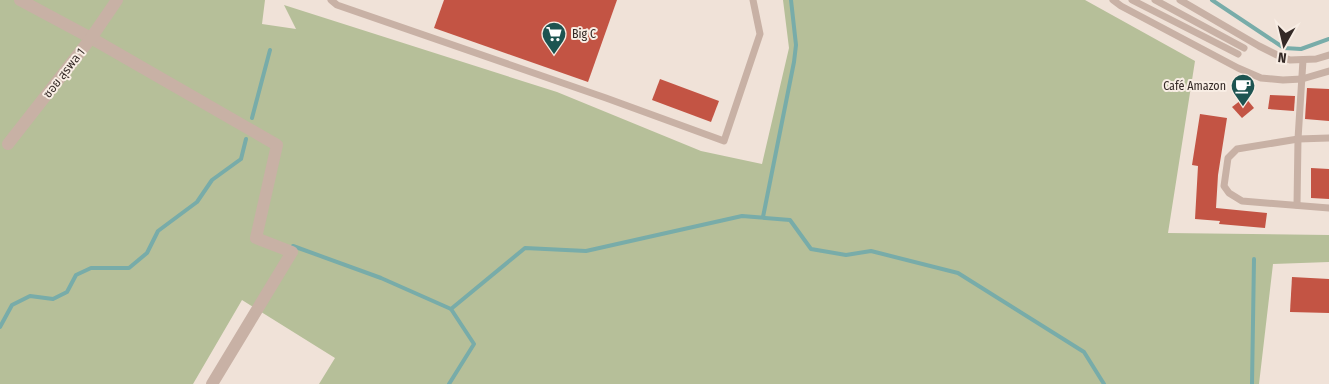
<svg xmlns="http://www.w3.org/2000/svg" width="1329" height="384" viewBox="0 0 1329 384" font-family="'Fira Sans Condensed','Noto Sans Thai',sans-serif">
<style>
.green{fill:#b6bf99}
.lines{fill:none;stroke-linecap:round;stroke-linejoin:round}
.stream{stroke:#78aca9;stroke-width:4}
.building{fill:#c35444}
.lane{stroke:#c8b1a5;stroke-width:7}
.street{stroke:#c8b1a5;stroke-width:12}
.labels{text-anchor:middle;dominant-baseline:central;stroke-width:4;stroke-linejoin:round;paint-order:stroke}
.poi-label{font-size:12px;fill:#342926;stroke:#f8ede4;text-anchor:start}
.street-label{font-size:12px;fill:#342926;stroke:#f8ede4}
</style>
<rect width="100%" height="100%" fill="#f0e2d8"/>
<!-- green -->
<polygon class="green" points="0,0 265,0 262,24 296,29 284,5 557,92 701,151 762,164 789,48 783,0 1085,0 1195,61 1168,233 1329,235 1329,262 1273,264 1259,384 319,384 335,358 242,300 193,384 0,384"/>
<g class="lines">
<!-- stream -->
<g class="stream">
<polyline points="1212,0 1284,48 1301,49 1329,39"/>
<polyline points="252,118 270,50"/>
<polyline points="763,217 794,62 796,45 791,0"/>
<polyline points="293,246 381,278 451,309 525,248 586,251 742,216 790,220 811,249 846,255 871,251 958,273 1084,352 1104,384"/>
<polyline points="0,327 12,305 30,296 53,299 67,292 76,275 91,268 129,268 147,253 158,231 197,202 212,180 241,159 246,139"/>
<polyline points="449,384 474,344 451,309"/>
<polyline points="1252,384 1254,259"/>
</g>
</g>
<!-- building -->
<g class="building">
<polygon points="444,0 617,0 588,82 434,28"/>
<polygon points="660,79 719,101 711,122 652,100"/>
<polygon points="1307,88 1329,89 1329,121 1305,119"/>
<polygon points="1270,95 1295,96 1294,111 1268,109"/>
<polygon points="1245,97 1254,108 1242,118 1232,107"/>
<polygon points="1200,114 1227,118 1218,175 1216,208 1267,213 1265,228 1219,224 1220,221 1195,219 1198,166 1192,165"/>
<polygon points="1311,168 1329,169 1329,199 1311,198"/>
<polygon points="1292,277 1329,279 1329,313 1290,312"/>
</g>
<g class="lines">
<!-- lane -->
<g class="lane">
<polyline points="331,0 337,5 606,98 724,141 760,34 753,0"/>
<polyline points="1113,0 1121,6 1238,68 1261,78 1283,80 1302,79 1329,71"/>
<polyline points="1132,0 1238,54"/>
<polyline points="1155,0 1244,48"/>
<polyline points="1180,0 1259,46 1277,55 1290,60 1316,59 1329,55"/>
<polyline points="1329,138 1298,139 1237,149 1228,158 1224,186 1229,193 1242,201 1329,208"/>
<polyline points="1297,205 1298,139 1303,60"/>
</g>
<!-- street -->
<g class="street">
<polyline points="20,0 91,38 277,145 256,238 292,252 212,384"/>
<polyline points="8,144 91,38 117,0"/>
</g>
</g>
<!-- icons -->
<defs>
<symbol id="supermarket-pin" viewBox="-11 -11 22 30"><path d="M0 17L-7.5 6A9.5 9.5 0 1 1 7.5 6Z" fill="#1d5451" stroke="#f8ede4"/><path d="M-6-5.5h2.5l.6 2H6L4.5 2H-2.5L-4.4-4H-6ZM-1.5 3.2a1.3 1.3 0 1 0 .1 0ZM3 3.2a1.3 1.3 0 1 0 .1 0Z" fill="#fff"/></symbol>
<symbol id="cafe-pin" viewBox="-11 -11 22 30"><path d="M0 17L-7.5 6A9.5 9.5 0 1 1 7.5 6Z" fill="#1d5451" stroke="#f8ede4"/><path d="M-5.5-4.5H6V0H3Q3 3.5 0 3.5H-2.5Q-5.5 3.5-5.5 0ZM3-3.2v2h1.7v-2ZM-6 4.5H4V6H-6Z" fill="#fff"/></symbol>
</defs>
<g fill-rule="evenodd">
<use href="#supermarket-pin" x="540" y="20" width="28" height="38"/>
<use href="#cafe-pin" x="1229" y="72" width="28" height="38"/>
</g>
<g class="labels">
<!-- poi labels -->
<g class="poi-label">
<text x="572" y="34">Big C</text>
<text x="1226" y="86" text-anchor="end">Café Amazon</text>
</g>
<!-- street labels -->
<g class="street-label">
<text transform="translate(64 73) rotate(-52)">ซอย สุรพล 1</text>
</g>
</g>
<!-- north arrow -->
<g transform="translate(1284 45) rotate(188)" stroke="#f8ede4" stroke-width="4" paint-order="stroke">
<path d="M0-4L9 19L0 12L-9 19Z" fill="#342926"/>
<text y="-8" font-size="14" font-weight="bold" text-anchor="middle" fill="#342926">N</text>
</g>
</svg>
